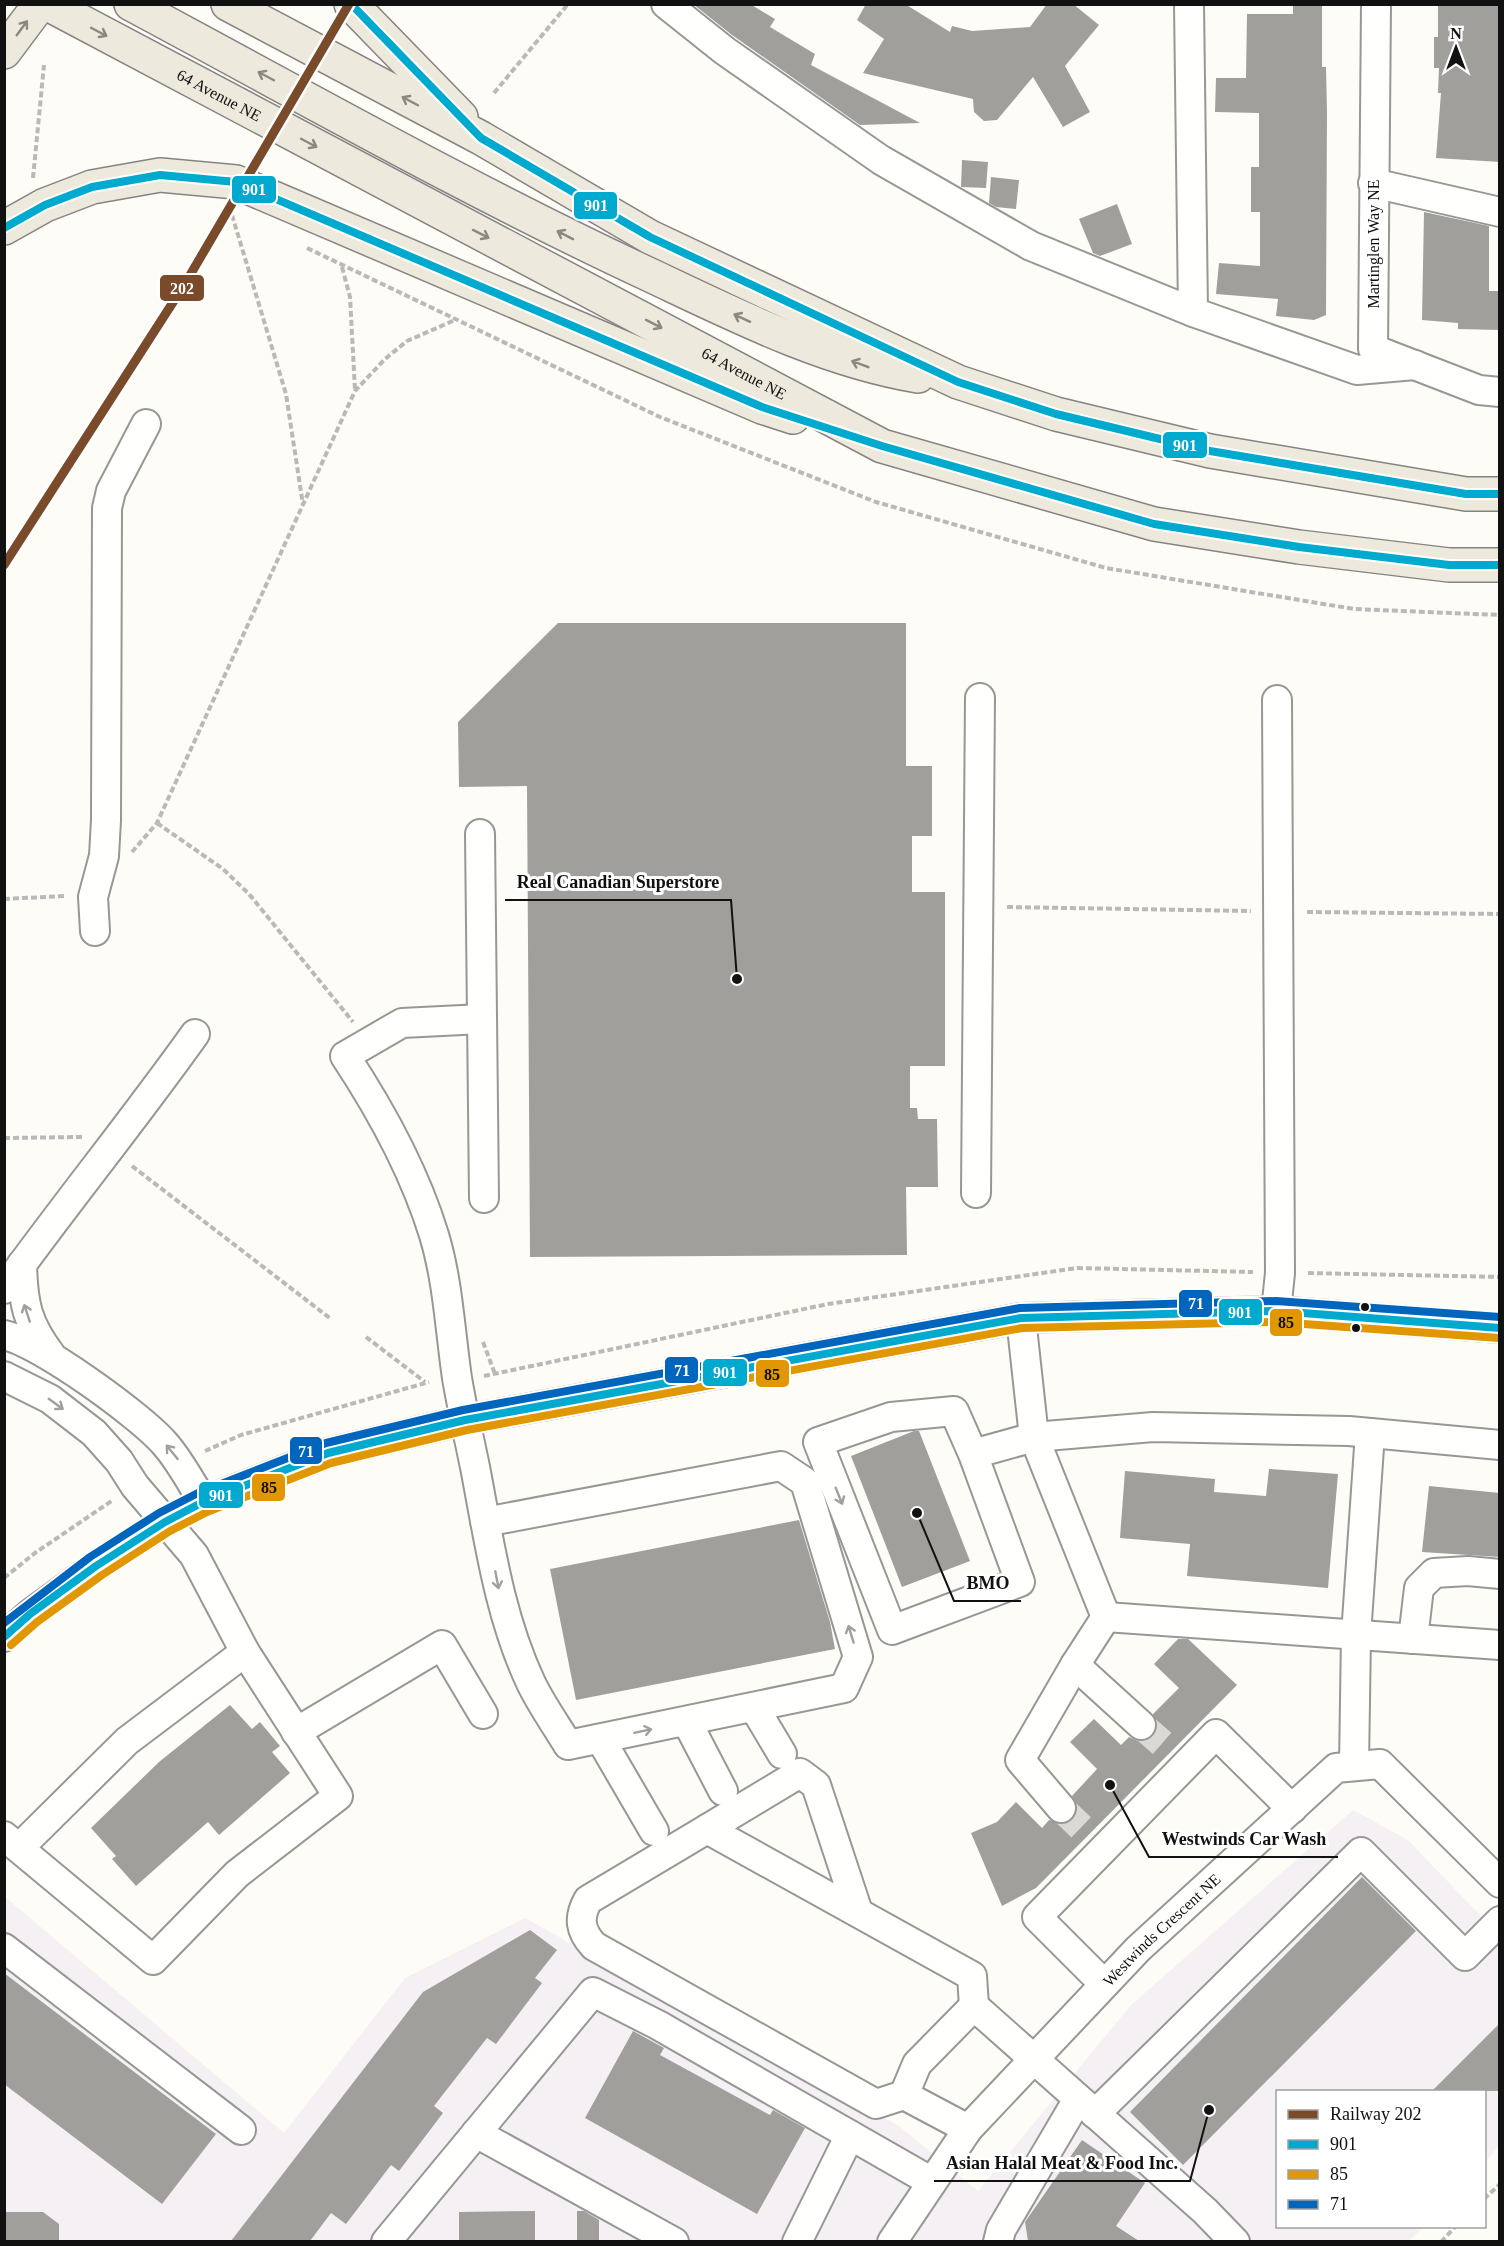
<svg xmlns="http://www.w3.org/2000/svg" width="1504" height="2246" viewBox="0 0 1504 2246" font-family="'Times New Roman',serif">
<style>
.industrial{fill:#f5f0f3}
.building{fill:#a19f9c}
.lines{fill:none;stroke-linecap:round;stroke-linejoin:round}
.minor-tunnel{stroke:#dad9d4;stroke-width:28;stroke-dasharray:28 14;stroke-linecap:butt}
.minor-casing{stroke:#979795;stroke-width:32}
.major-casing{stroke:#858482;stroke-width:36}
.path{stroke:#b9b9b8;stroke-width:4;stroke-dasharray:6 3;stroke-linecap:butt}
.minor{stroke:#fffffe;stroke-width:28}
.major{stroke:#ede9dc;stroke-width:33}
.bus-1-casing{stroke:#fff;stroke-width:12}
.bus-2-casing{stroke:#fff;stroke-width:12}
.bus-3-casing{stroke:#fff;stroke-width:12}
.bus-1{stroke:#00a9ce;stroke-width:8}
.bus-2{stroke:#e09702;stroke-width:8}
.bus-3{stroke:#0065bd;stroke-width:8}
.rail-1-casing{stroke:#fff;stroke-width:14}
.rail-1{stroke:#7a4b2a;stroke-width:9}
.oneway{stroke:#8a8881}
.oneway2{stroke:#a0a09f}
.bus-dot{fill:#111;stroke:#fff;stroke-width:2}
.labels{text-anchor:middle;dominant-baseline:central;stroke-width:6;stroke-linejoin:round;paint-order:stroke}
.street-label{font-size:16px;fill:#111;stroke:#fff}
.leader{fill:none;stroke:#111;stroke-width:2}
.callout-dot{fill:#111;stroke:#fff;stroke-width:2}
.callout-label{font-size:18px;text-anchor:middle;font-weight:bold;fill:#111;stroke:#fff;stroke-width:6;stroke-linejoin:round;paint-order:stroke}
.line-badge{stroke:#fff;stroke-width:2}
.badge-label{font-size:16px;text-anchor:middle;font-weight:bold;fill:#fff}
.pale-badge-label{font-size:16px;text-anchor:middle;font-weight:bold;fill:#111}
</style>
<rect width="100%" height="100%" fill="#fdfcf7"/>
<!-- industrial -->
<polygon class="industrial" points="1353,1810 1408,1840 1499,1935 1499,2146 1485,2162 1484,2092 1278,2092 1278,2226 1423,2227 1409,2241 5,2241 4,1896 284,2133 405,1978 525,1918 899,2126 978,2191 1131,2005"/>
<!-- building -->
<g class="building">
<polygon points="693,4 750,4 775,19 770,27 815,54 811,65 920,123 860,125 732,35"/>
<polygon points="866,4 905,4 950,32 952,26 972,31 1030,27 1047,4 1073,4 1099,25 1065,66 1090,112 1063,127 1033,77 997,120 984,121 974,112 973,99 863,73 884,39 857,20"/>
<polygon points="1293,4 1322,4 1322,67 1326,67 1327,112 1326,315 1314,320 1276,316 1278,299 1216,294 1219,263 1260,266 1260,212 1251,212 1251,167 1259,167 1259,113 1215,112 1216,78 1246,78 1247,14 1293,14"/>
<polygon points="1438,4 1500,4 1500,162 1436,158 1441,93 1438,93 1439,68 1434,68 1434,37 1438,37"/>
<polygon points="962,160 988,162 986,188 961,187"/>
<polygon points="991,177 1019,180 1016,209 996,207 989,203"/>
<polygon points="1117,204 1132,244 1100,256 1093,253 1079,219"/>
<polygon points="1424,212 1489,226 1489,291 1500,291 1500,330 1458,329 1458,323 1422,320"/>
<polygon points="558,623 906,623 906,766 932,766 932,836 912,836 912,892 945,892 945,1066 910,1066 910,1108 917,1108 918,1119 937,1119 938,1187 906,1187 907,1255 530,1257 527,786 459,787 458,722"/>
<polygon points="914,1431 919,1431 970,1561 902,1587 851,1456"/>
<polygon points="1269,1469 1338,1474 1328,1588 1187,1576 1190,1544 1120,1538 1125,1471 1215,1479 1214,1492 1266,1496"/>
<polygon points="1429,1486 1500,1493 1500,1557 1422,1552"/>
<polygon points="799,1520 830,1622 835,1649 576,1700 550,1569"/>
<polygon points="1178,1639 1188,1639 1237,1685 1036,1888 1002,1906 971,1833 997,1822 1016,1802 1042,1828 1049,1820 1063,1824 1072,1820 1077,1806 1072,1796 1097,1769 1070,1742 1094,1719 1121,1745 1129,1737 1138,1741 1153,1736 1157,1728 1153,1714 1179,1688 1154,1664"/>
<polygon points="230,1705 252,1729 260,1722 280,1746 272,1752 290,1773 219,1835 208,1822 136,1886 112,1859 116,1856 91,1828 159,1762"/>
<polygon points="1362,1877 1416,1931 1183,2165 1130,2112"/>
<polygon points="530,1930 557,1950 535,1978 542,1983 496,2044 487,2038 434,2106 443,2113 399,2171 391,2165 346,2224 331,2213 310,2241 231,2241 423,1992"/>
<polygon points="4,1973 216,2134 162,2204 4,2084"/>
<polygon points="1500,2023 1500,2091 1432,2091"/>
<polygon points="633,2031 664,2048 660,2055 770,2115 773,2110 805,2128 757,2214 585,2118"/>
<polygon points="1082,2140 1145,2183 1116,2226 1139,2241 1028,2241 1025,2222"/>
<polygon points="535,2211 535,2241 459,2241 459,2212"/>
<polygon points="577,2211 584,2211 599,2220 599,2241 577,2241"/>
<polygon points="4,2212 43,2212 59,2224 59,2241 4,2241"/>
</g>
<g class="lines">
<!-- minor-tunnel -->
<g class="minor-tunnel">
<polyline points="1141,1725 1172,1752"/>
<polyline points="1061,1808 1089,1835"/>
</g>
<defs>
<g id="minor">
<polyline points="666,4 725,51 881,160 1031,246 1193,312"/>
<polyline points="1189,4 1193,312 1357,370 1415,365"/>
<polyline points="1376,4 1373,349 1479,390 1500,392"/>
<polyline points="1373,183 1500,212"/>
<polyline points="480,834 484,1198"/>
<polyline points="95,931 93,897 104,856 106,820 107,508 111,491 146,424"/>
<path d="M482,1019L402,1023L345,1056C382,1112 414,1170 434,1235C448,1281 450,1330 457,1378C462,1408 469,1438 475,1467C489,1540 499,1615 531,1683C541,1704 556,1725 568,1745L844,1688L858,1657L805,1482L781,1466L485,1522"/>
<polyline points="976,1193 980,698"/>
<path d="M22,1264C23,1304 27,1323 51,1355"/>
<path d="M4,1289C66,1203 133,1121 195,1034"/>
<polyline points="1276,1311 1280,1273 1277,700"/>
<path d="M4,1335C39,1342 141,1416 165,1444C180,1461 191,1482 203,1502"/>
<polyline points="4,1376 50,1399 94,1433 119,1461 135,1486 194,1555 245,1652 338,1796 237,1874 153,1960 4,1836"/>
<polyline points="1500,1445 1349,1431 1153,1427 1034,1437 1106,1617 1500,1645"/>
<polyline points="973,1454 1020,1582 892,1630 818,1442 891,1417 954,1411 973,1454 1034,1437 1021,1318"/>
<polyline points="1106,1617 1075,1665 1141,1725"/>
<polyline points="4,1637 30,1614 96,1566 165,1522 203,1502 328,1453 465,1420 1021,1318 1276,1311 1500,1328"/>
<polyline points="1413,1639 1419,1588 1434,1573 1468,1571 1500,1574"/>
<polyline points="754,1707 782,1754"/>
<polyline points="687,1722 723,1791"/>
<polyline points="296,1732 442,1645 483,1714"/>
<polyline points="601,1740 654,1831"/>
<polyline points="1354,1766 1356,1635 1370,1433"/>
<polyline points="1061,1808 1020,1760 1075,1665"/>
<polyline points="707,1829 800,1773 816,1785 858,1912"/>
<polyline points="19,1848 127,1741 245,1652"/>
<polyline points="4,1948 241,2130"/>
<polyline points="1104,1984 1037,1917 1216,1734 1292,1809"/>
<path d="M904,2095L876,2104L594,1946C580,1931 578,1918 588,1900L707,1829L972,1976L974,2006"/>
<polyline points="1095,2114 1361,1852 1465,1956 1500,1921"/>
<polyline points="968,2129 904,2095 917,2064 974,2006 1205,2211 1235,2242"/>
<polyline points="476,2133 674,2242"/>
<polyline points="386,2242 593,1992 658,2025 932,2182"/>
<polyline points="797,2242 850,2135"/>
<path id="s1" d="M892,2242L968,2129L1138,1949L1336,1768L1380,1764L1500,1883"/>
<polyline points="998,2242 1001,2230 1078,2099"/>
</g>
<g id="major">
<path id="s2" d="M48,4L882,446L1154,524L1299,547L1449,565H1500"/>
<path d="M131,4C303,96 472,192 648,274C735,315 823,360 918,376"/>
<polyline points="228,4 481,138 650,237 958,382 1056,414 1210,451 1466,494 1500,494"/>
<polyline points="351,4 461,117"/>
<polyline points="4,52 40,4"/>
<polyline points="4,228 45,205 92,187 160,175 236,182 762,407 793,417"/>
</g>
</defs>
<!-- minor casing -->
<use href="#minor" class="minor-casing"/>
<!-- major casing -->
<use href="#major" class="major-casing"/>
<!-- path -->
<g class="path">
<polyline points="494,93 568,4"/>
<polyline points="33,178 44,65"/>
<polyline points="232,215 286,394 303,505"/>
<polyline points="307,248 660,417 876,502 1106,568 1354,609 1500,615"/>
<polyline points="342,267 350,297 355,390"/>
<polyline points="157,823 223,869 249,894 353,1022"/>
<polyline points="132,852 157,823 355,391 385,359 407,341 455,320"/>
<polyline points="4,899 65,896"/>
<polyline points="1007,907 1251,911"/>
<polyline points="1307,912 1500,914"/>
<polyline points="4,1138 82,1137"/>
<polyline points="132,1166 331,1319"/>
<polyline points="1308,1273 1500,1277"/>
<polyline points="366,1337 425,1382"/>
<polyline points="483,1342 495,1374"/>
<polyline points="484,1376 828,1304 1077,1268 1253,1272"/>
<polyline points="205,1451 241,1435 429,1382"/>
<polyline points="4,1578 35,1553 113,1500"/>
<polyline points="1484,2199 1500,2184"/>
<polyline points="1441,2242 1456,2226"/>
</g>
<!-- minor -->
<use href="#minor" class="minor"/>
<!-- major -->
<use href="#major" class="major"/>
<defs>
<g id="bus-1">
<polyline points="351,4 481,138 650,237 958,382 1056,414 1210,451 1466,494 1500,494"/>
<polyline points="4,228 45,205 92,187 160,175 236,182 762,407 882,446 1154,524 1299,547 1449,565 1500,565"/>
<polyline points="4,1637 30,1614 96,1566 165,1522 203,1502 328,1453 465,1420 1021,1318 1276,1311 1500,1328"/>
</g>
<polyline id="bus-2" points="11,1645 37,1622 102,1575 170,1531 207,1512 331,1463 467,1430 1022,1328 1276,1322 1499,1338"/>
<polyline id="bus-3" points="4,1623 90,1557 159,1513 198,1493 326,1443 463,1410 1020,1308 1276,1301 1500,1317"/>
</defs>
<!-- bus-1 casing -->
<use href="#bus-1" class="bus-1-casing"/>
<!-- bus-2 casing -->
<use href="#bus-2" class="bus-2-casing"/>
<!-- bus-3 casing -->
<use href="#bus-3" class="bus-3-casing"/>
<!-- bus-1 -->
<use href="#bus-1" class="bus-1"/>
<!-- bus-2 -->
<use href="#bus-2" class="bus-2"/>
<!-- bus-3 -->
<use href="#bus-3" class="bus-3"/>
<defs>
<polyline id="rail-1" points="4,565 186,282 349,4"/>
</defs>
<!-- rail-1 casing -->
<use href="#rail-1" class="rail-1-casing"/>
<!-- rail-1 -->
<use href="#rail-1" class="rail-1"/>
</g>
<!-- one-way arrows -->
<defs><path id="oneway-shaft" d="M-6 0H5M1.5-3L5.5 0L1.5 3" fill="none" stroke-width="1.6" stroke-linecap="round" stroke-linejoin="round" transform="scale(1.5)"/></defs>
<g class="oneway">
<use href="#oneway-shaft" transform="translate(22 28) rotate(-54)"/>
<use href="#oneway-shaft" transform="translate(99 32) rotate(28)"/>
<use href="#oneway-shaft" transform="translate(266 76) rotate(-152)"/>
<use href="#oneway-shaft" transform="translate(410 101) rotate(-152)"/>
<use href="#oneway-shaft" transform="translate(309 143) rotate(28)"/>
<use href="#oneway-shaft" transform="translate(481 234) rotate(27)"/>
<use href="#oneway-shaft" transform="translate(565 235) rotate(-153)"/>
<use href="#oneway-shaft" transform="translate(742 318) rotate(-155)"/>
<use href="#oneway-shaft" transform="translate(654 324) rotate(27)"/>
<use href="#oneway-shaft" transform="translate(860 364) rotate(-159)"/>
</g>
<g class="oneway2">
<use href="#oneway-shaft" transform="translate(27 1313) rotate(-108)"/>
<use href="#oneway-shaft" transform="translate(56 1404) rotate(36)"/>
<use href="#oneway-shaft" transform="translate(172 1452) rotate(-129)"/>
<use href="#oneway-shaft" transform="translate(839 1496) rotate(68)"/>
<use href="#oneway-shaft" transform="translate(497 1580) rotate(79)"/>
<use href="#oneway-shaft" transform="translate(851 1634) rotate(-107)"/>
<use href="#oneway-shaft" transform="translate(643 1731) rotate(-12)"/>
</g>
<!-- markers -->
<g class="bus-dot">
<circle cx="1365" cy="1307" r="5"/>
<circle cx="1356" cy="1328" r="5"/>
</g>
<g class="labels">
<!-- street labels -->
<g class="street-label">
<text stroke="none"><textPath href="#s2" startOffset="194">64 Avenue NE</textPath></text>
<text transform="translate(1373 244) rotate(-90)">Martinglen Way NE</text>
<text stroke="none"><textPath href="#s2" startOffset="788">64 Avenue NE</textPath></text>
<text stroke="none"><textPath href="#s1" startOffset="414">Westwinds Crescent NE</textPath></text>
</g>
</g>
<!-- callouts -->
<path class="leader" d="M737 979L731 900H505M917 1513L954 1601H1021M1110 1785L1149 1857H1338M1209 2110L1190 2181H934"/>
<g class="callout-dot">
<circle cx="737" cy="979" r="6"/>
<circle cx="917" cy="1513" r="6"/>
<circle cx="1110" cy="1785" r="6"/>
<circle cx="1209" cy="2110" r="6"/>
</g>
<g class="callout-label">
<text x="618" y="888">Real Canadian Superstore</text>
<text x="988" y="1589">BMO</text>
<text x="1244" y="1845">Westwinds Car Wash</text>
<text x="1062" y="2169">Asian Halal Meat &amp; Food Inc.</text>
</g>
<g class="line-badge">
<rect x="231" y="175" width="46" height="29" rx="6" fill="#00a9ce"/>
<rect x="573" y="191" width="45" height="29" rx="6" fill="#00a9ce"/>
<rect x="159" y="274" width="46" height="28" rx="6" fill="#7a4b2a"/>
<rect x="1162" y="431" width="46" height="28" rx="6" fill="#00a9ce"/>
<rect x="1178" y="1289" width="35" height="29" rx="6" fill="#0065bd"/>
<rect x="1218" y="1298" width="45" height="28" rx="6" fill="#00a9ce"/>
<rect x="1269" y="1308" width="34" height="29" rx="6" fill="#e09702"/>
<rect x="664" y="1356" width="35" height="28" rx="6" fill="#0065bd"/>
<rect x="702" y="1358" width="46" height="29" rx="6" fill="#00a9ce"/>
<rect x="755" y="1359" width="35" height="29" rx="6" fill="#e09702"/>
<rect x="289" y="1436" width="34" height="29" rx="6" fill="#0065bd"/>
<rect x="251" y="1473" width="35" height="29" rx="6" fill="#e09702"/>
<rect x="198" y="1481" width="46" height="28" rx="6" fill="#00a9ce"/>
</g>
<g class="badge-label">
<text x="254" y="195">901</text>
<text x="596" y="211">901</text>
<text x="182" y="294">202</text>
<text x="1185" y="451">901</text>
<text x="1196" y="1309">71</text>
<text x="1240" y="1318">901</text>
<text x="682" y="1376">71</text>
<text x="725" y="1378">901</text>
<text x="306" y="1457">71</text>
<text x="221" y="1501">901</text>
</g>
<g class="pale-badge-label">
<text x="1286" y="1328">85</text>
<text x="772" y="1380">85</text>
<text x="269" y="1493">85</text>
</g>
<!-- border -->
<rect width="1504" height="2246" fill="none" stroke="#111111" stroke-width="12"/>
<!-- legend -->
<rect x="1276" y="2090" width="210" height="138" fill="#ffffff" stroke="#a0a0a0" stroke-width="1.5"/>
<rect x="1288" y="2110" width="30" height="9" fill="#7a4b2a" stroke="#a0a0a0" stroke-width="1.5"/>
<text x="1330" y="2120" font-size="18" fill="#111111">Railway 202</text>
<rect x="1288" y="2140" width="30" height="9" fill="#00a9ce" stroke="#a0a0a0" stroke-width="1.5"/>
<text x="1330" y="2150" font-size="18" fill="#111111">901</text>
<rect x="1288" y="2170" width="30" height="9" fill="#e09702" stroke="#a0a0a0" stroke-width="1.5"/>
<text x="1330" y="2180" font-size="18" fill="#111111">85</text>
<rect x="1288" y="2200" width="30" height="9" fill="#0065bd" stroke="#a0a0a0" stroke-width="1.5"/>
<text x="1330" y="2210" font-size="18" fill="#111111">71</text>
<!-- north arrow -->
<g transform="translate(1456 48)" stroke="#ffffff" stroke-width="4.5" paint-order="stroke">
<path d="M0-4.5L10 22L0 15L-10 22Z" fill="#111111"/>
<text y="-9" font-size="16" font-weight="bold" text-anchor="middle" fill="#111111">N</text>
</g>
</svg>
